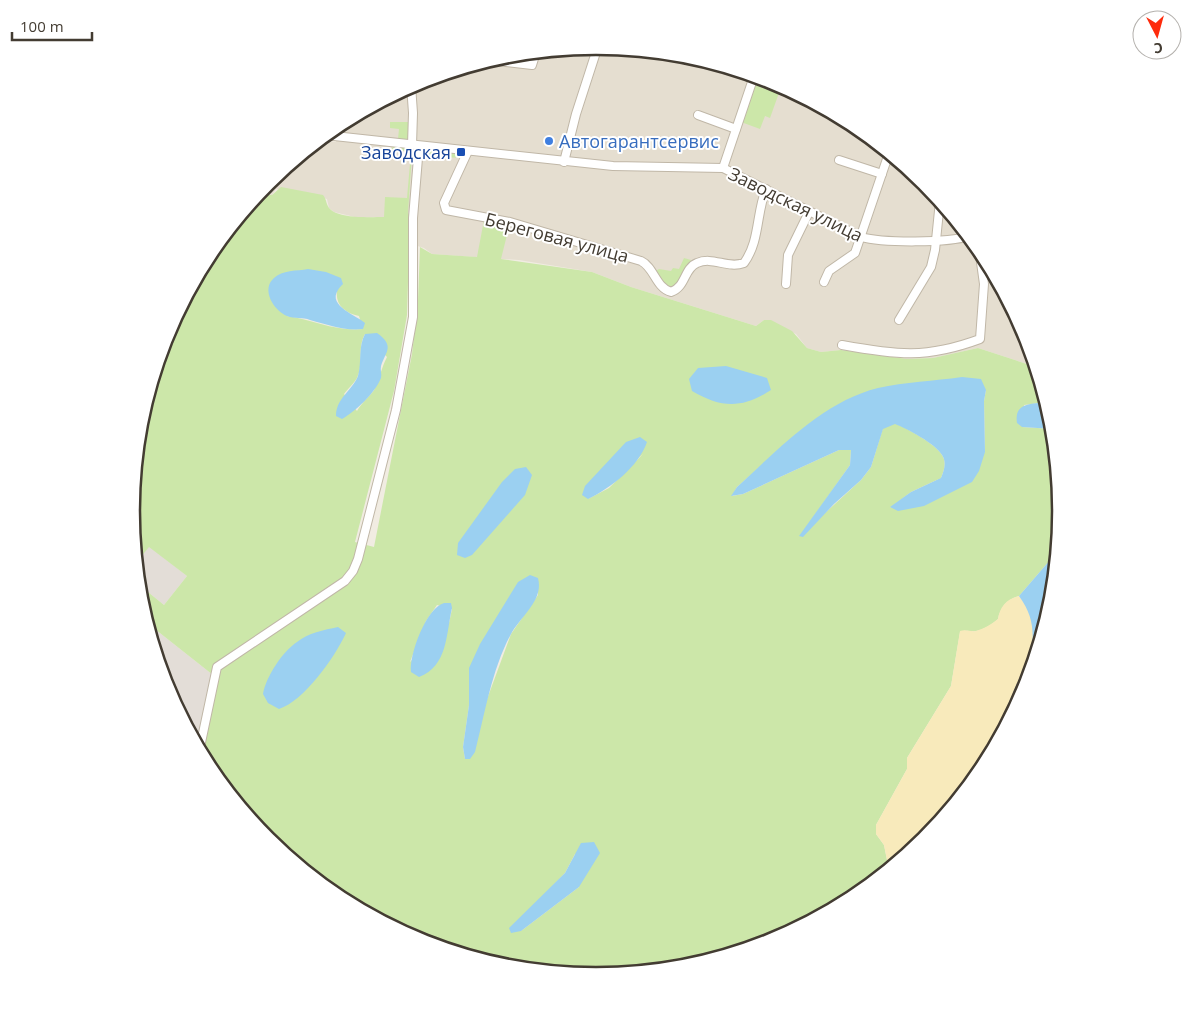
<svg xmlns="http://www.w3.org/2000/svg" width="1192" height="1023" viewBox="0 0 1192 1023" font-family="'Open Sans',sans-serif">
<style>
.residential{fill:#e5ded0}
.industrial{fill:#e3ddd7}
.green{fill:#cce7a9;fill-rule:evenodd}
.sand{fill:#f8eabb}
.water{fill:#9bd0f1}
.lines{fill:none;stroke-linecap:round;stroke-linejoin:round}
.minor-casing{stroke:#c0b7a7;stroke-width:10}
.minor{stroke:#fff;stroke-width:8}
.shop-dot{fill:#3f7fe0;stroke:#fff;stroke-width:2}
.transit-dot{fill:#1a4fb4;stroke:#fff;stroke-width:2}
.labels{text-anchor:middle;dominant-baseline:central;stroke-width:4;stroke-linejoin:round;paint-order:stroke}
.shop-label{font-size:18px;fill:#366cbe;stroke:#fff;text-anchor:start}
.transit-label{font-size:18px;fill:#164399;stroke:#fff;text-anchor:end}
.street-label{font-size:18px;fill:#433c32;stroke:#fff}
.rim{fill:none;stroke:#433c32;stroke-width:2.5}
</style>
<rect width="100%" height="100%" fill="#f1ece2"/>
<!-- residential -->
<polygon class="residential" points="596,46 687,55 788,89 855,125 925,183 983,253 1026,334 1036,367 978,348 933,358 907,359 841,350 821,352 807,348 796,334 764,320 756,326 631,287 592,272 519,260 432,254 424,248 408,243 410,216 359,218 334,212 329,208 327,199 276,189 272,195 256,195 267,182 319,140 336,142 338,124 418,82 483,62 530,68 536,65 540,52"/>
<!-- industrial -->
<g class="industrial">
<polygon points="149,546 187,576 164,605 138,584 136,563"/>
<polygon points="146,622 213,675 198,749 166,689"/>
</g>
<!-- green -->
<g class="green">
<polygon points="756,83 780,90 770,118 765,116 760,129 741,122"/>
<polygon points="390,122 410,122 408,141 388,140 388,138 398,139 399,129 390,128"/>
<path d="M394,146L410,148L412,153L408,213L410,216L407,315L394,391L355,542L374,547L412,354L418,301L420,247L432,254L477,257L484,220L510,223L501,259L592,272L631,287L756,326L764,320H771L792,331L807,348L821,352L841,350L907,359L933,358L978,348L1036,367L1047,402L1024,405L1022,427L1053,429L1061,512L1057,552L1019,596C1007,599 1000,608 998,619C993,624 983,630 976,631C970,632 966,629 960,632L951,686L907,758V769L876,825V834L884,845L889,870L854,898L774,941L686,968L596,977L505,968L418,941L337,898L267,840L209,770L198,749L213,675L146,622L140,602L138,584L164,605L187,576L149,547L136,563L131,511L140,420L166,333L209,253L256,195H272L281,187L323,195C327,200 326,205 330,209C340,219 371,217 384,217L385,197L407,198L411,152L391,149ZM337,290C335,305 345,313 359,316L363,329C337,332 313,320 287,316ZM365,334L387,357C381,368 380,379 374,390C372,394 361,403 357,411L344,394C348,389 354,383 357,378C364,364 357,348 365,334ZM986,390L984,401L985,452L890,508L911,492L941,478C944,470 947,463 942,455C936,444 906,428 895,423L883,428L871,467L861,480L800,536L850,465L851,450H839L743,494L732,496L737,487L810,423ZM643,454L609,488L588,499ZM538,578V595L511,634L465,759L463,747L469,705ZM437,605L452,609L449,623L410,662L426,621ZM575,854L579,887L521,931L545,894L565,873Z"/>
<polygon points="425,150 461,154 462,158 422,156"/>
<polygon points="684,258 691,260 673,289 664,285 656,271 659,269 671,271 673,268 679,269"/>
</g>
<!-- sand -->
<path class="sand" d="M1019,596L1029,610L1034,632L1032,649L993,745L977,777L925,841L889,870L884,845L876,834V825L907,769V758L951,686L960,631C966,629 970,632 976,631C983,629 992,624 998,619C1000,607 1006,599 1019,596Z"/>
<!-- water -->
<g class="water">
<path d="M308,269L326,272L341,278L343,284C341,286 339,288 338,290C327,306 358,316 365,323L363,329C343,331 329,325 310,320C303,317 294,319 287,316C273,310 261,289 274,278C282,270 297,271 308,269Z"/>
<path d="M377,333C395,346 386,351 381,366C380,370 382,374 381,378C375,393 356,411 342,419L336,416C336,398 352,391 358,376C362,361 358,347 365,334Z"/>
<path d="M726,366L767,378L771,390C742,409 721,408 692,391L689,379L698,368Z"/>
<path d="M962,377L981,379L986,390L984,401L985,452L979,471L972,482L924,506L898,511L890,507L911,492L941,478C944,470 947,463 942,455C936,444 906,428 895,424L883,429L871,467L861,480L834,504L803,537L799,536L850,465L851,450H839L743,494L731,496L737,487C778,450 822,402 878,388C905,382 934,381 962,377Z"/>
<path d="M1047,402L1053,429L1022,427L1017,423C1014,403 1030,404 1047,402Z"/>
<path d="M640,437L647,442C638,467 612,487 588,499L582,495L585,486L626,442Z"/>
<polygon points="526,467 532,475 525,495 472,555 465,558 457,555 458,543 502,482 515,469"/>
<path d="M1057,552L1052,603L1026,690L977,777L1032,649C1034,628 1032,614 1019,596Z"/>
<path d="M530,575L538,578C544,600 521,616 511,634C492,669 485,713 475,752L470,759H465L463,747L469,705V668L480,644L518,582Z"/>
<path d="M444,603H451L452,608C446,634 448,666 419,677L411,672C409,655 426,608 444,603Z"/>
<path d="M338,627L346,633C335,657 304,701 279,709L268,703L263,694C266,677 282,652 297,642C308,633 324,630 338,627Z"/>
<polygon points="594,842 600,853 579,887 521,931 511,933 509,928 565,873 581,843"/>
</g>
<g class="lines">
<defs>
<g id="minor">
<polyline points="489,60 532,65 536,52"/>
<polyline points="411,85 413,113 412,145"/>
<polyline points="698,115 736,129"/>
<path d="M325,135L613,166L723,168L861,237C882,243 949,243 969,236"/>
<path d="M468,151L444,203L446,210L510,222L641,261C654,267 656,288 671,292C686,287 684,268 697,263C713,256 727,269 744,263C760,241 756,214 766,189"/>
<polyline points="839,160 882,174"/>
<polyline points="564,162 576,114 598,46"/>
<polyline points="723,168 754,76"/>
<polyline points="824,282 829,271 855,253 889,153"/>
<polyline points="786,284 788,255 809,212"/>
<polyline points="899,320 931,267 935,250 940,201"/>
<path d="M842,345C897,355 926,359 980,339L984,284L979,248"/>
<polyline points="199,752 217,667 345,581 353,571 358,559 396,410 413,317 413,218 419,146"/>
</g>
</defs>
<!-- minor casing -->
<use href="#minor" class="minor-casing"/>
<!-- minor -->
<use href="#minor" class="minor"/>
</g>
<!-- markers -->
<circle class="shop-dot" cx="549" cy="141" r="5"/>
<rect class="transit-dot" x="456" y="147" width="10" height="10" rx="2.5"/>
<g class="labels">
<!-- shop labels -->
<g class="shop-label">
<text x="559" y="141">Автогарантсервис</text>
</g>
<!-- transit labels -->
<g class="transit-label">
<text x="451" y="152">Заводская</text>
</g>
<!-- street labels -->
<g class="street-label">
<text transform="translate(796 204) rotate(26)">Заводская улица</text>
<text transform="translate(557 237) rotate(15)">Береговая улица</text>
</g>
</g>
<!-- crop -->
<path d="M0 0H1192V1023H0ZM140 511a456 456 0 1 1 912 0a456 456 0 1 1-912 0Z" fill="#fff" fill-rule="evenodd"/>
<path class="rim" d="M140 511a456 456 0 1 1 912 0a456 456 0 1 1-912 0Z"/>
<!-- north arrow -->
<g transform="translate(1157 35) rotate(174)"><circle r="24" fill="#ffffff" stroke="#b4b1ad"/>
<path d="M0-4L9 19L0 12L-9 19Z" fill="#fe2b0c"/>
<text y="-8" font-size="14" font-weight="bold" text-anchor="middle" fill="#433c32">С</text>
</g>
<!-- scale -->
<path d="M12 32v8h80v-8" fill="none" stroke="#433c32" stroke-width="2.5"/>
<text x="20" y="32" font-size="15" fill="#433c32" stroke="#ffffff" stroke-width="4" paint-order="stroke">100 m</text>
</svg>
